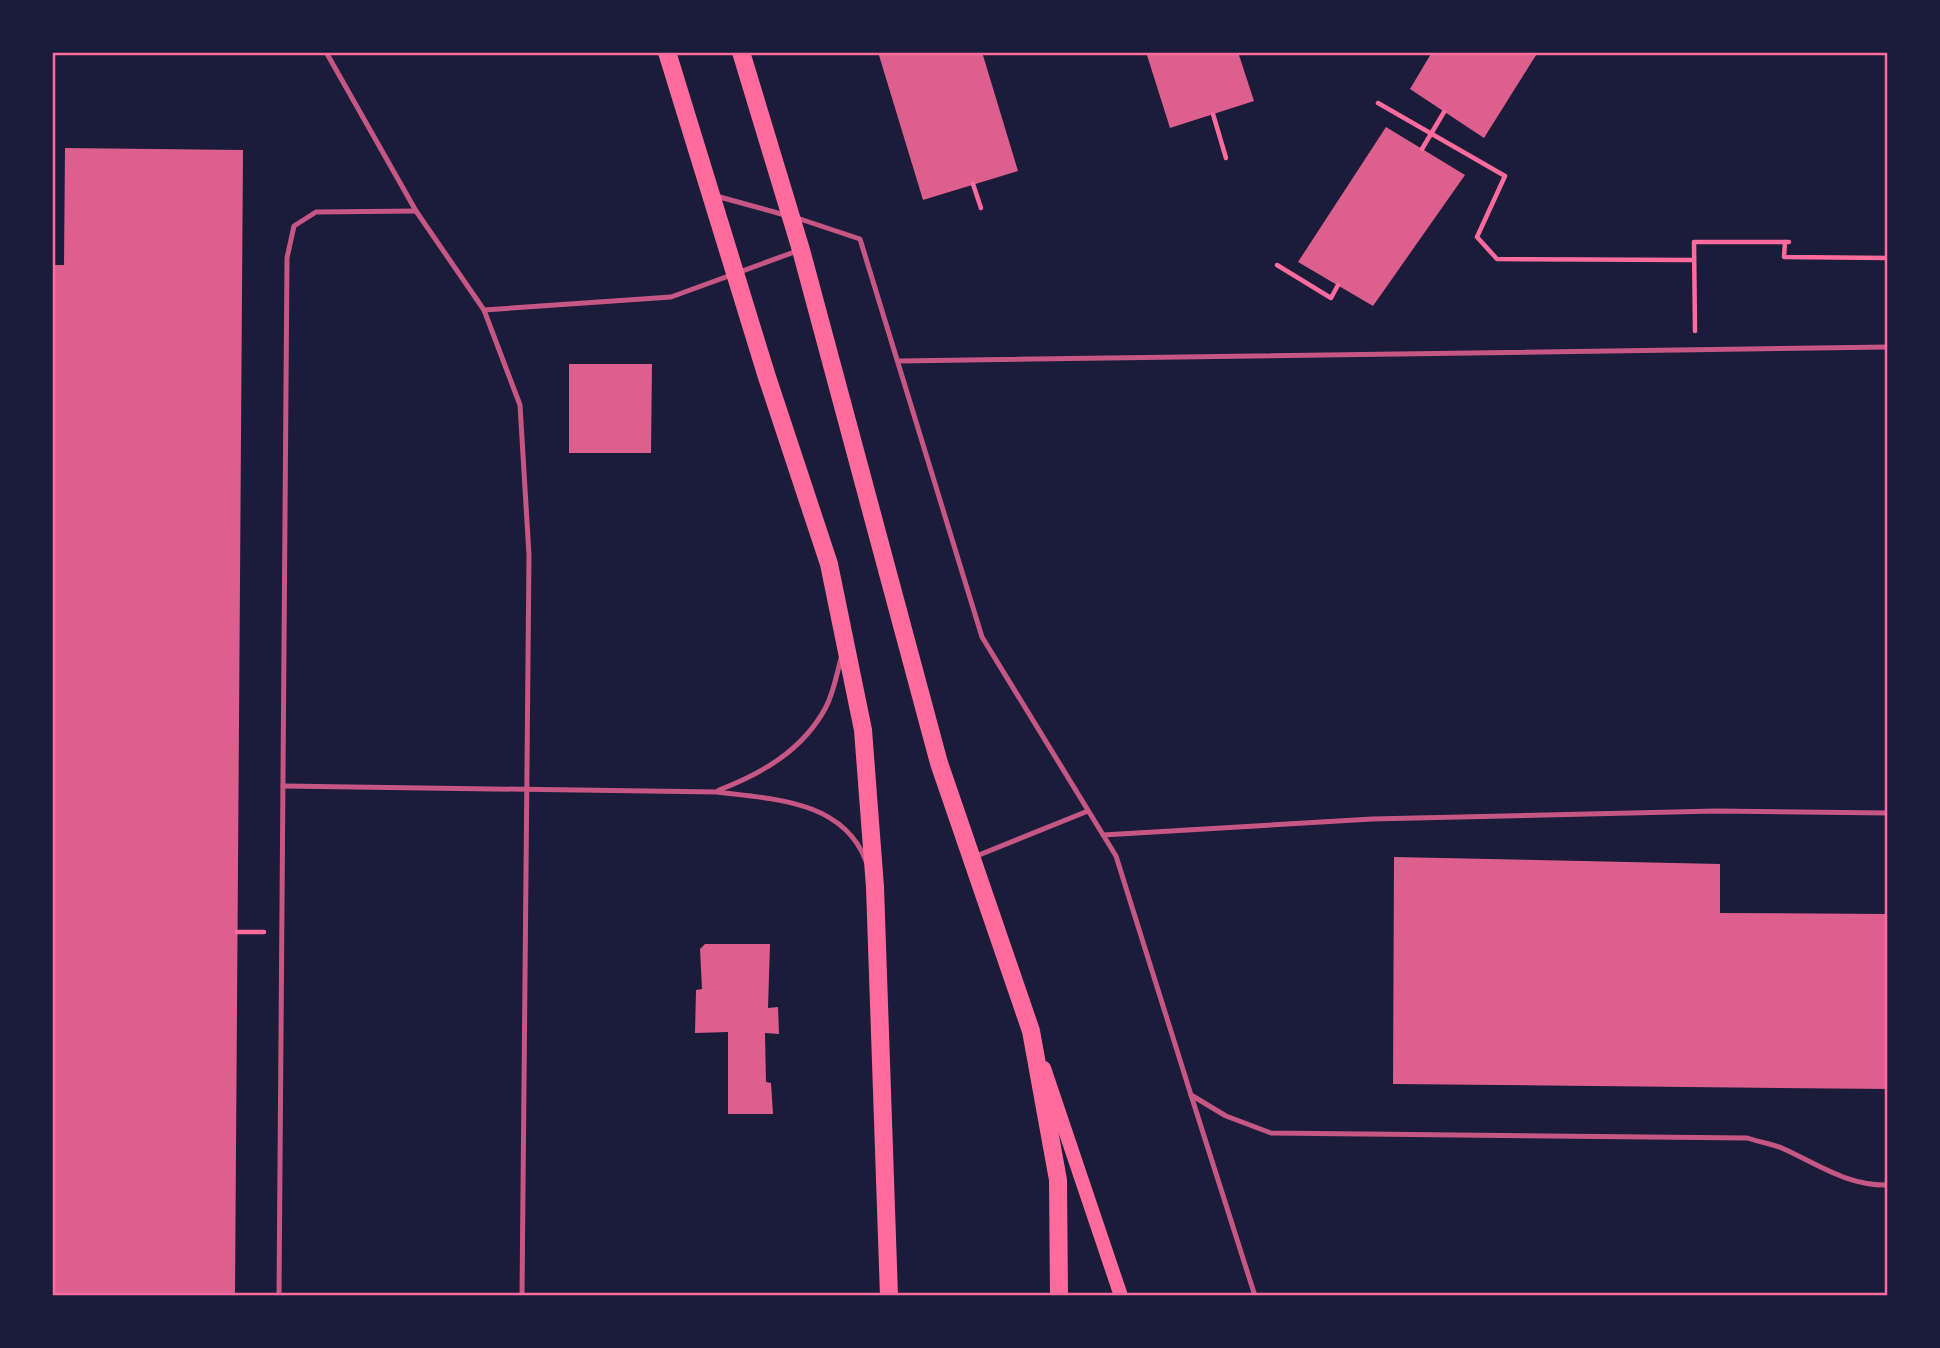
<svg xmlns="http://www.w3.org/2000/svg" width="1940" height="1348" viewBox="0 0 1940 1348" font-family="'Roboto Serif',serif">
<style>
.building{fill:#dd5f8e}
.lines{fill:none;stroke-linecap:round;stroke-linejoin:round}
.path{stroke:#ff6b9d;stroke-width:4.5}
.service{stroke:#c65784;stroke-width:5}
.secondary{stroke:#ff6b9d;stroke-width:14}
.primary{stroke:#ff6b9d;stroke-width:18}
.neatline{fill:none;stroke:#ff6b9d;stroke-width:2.5}
</style>
<rect width="100%" height="100%" fill="#1b1b3a"/>
<!-- building -->
<g class="building">
<polygon points="878,52 982,52 1018,171 923,200"/>
<polygon points="1146,52 1238,52 1254,101 1170,128"/>
<polygon points="1432,52 1538,52 1484,138 1410,89"/>
<polygon points="1386,127 1465,175 1373,306 1298,262"/>
<polygon points="65,148 243,150 235,1296 52,1296 52,265 64,265"/>
<polygon points="569,364 652,364 651,453 569,453"/>
<polygon points="1394,857 1720,864 1720,913 1888,914 1888,1089 1393,1084"/>
<polygon points="705,944 770,944 768,1008 778,1007 779,1034 765,1033 766,1082 771,1083 773,1114 728,1114 728,1032 695,1033 696,990 702,989 700,949"/>
</g>
<g class="lines">
<!-- path -->
<g class="path">
<polyline points="1378,103 1505,176 1477,237 1497,259 1694,260"/>
<polyline points="1213,114 1226,158"/>
<polyline points="1422,149 1444,112"/>
<polyline points="973,184 981,208"/>
<polyline points="1785,242 1784,257 1888,258"/>
<polyline points="1277,265 1331,298 1338,285"/>
<polyline points="1695,331 1694,242 1789,242"/>
<polyline points="237,932 264,932"/>
</g>
<!-- service -->
<g class="service">
<polyline points="326,52 416,211 484,310 671,297 797,251"/>
<polyline points="716,196 785,215"/>
<path d="M794,217L860,239L982,637L1116,856L1191,1095L1226,1116L1271,1133L1747,1138C1759,1142 1773,1144 1784,1149C1819,1165 1848,1186 1888,1185"/>
<polyline points="484,310 520,405 529,555 522,1296"/>
<polyline points="900,361 1888,347"/>
<path d="M283,786L717,792C772,799 843,800 866,861"/>
<path d="M719,790C763,773 803,750 826,707C834,692 837,672 842,655"/>
<polyline points="1103,835 1372,819 1716,811 1888,813"/>
<polyline points="974,857 1088,811"/>
<polyline points="1191,1095 1255,1296"/>
<polyline points="279,1296 287,258 294,226 316,212 416,211"/>
</g>
<!-- secondary -->
<polyline class="secondary" points="1044,1068 1121,1296"/>
<!-- primary -->
<g class="primary">
<polyline points="667,52 767,377 829,564 863,730 875,887 889,1296"/>
<polyline points="741,52 801,250 939,763 1031,1031 1058,1180 1059,1296"/>
</g>
</g>
<!-- border -->
<rect width="1940" height="1348" fill="none" stroke="#1b1b3a" stroke-width="108"/>
<rect x="54" y="54" width="1832" height="1240" class="neatline"/>
</svg>
